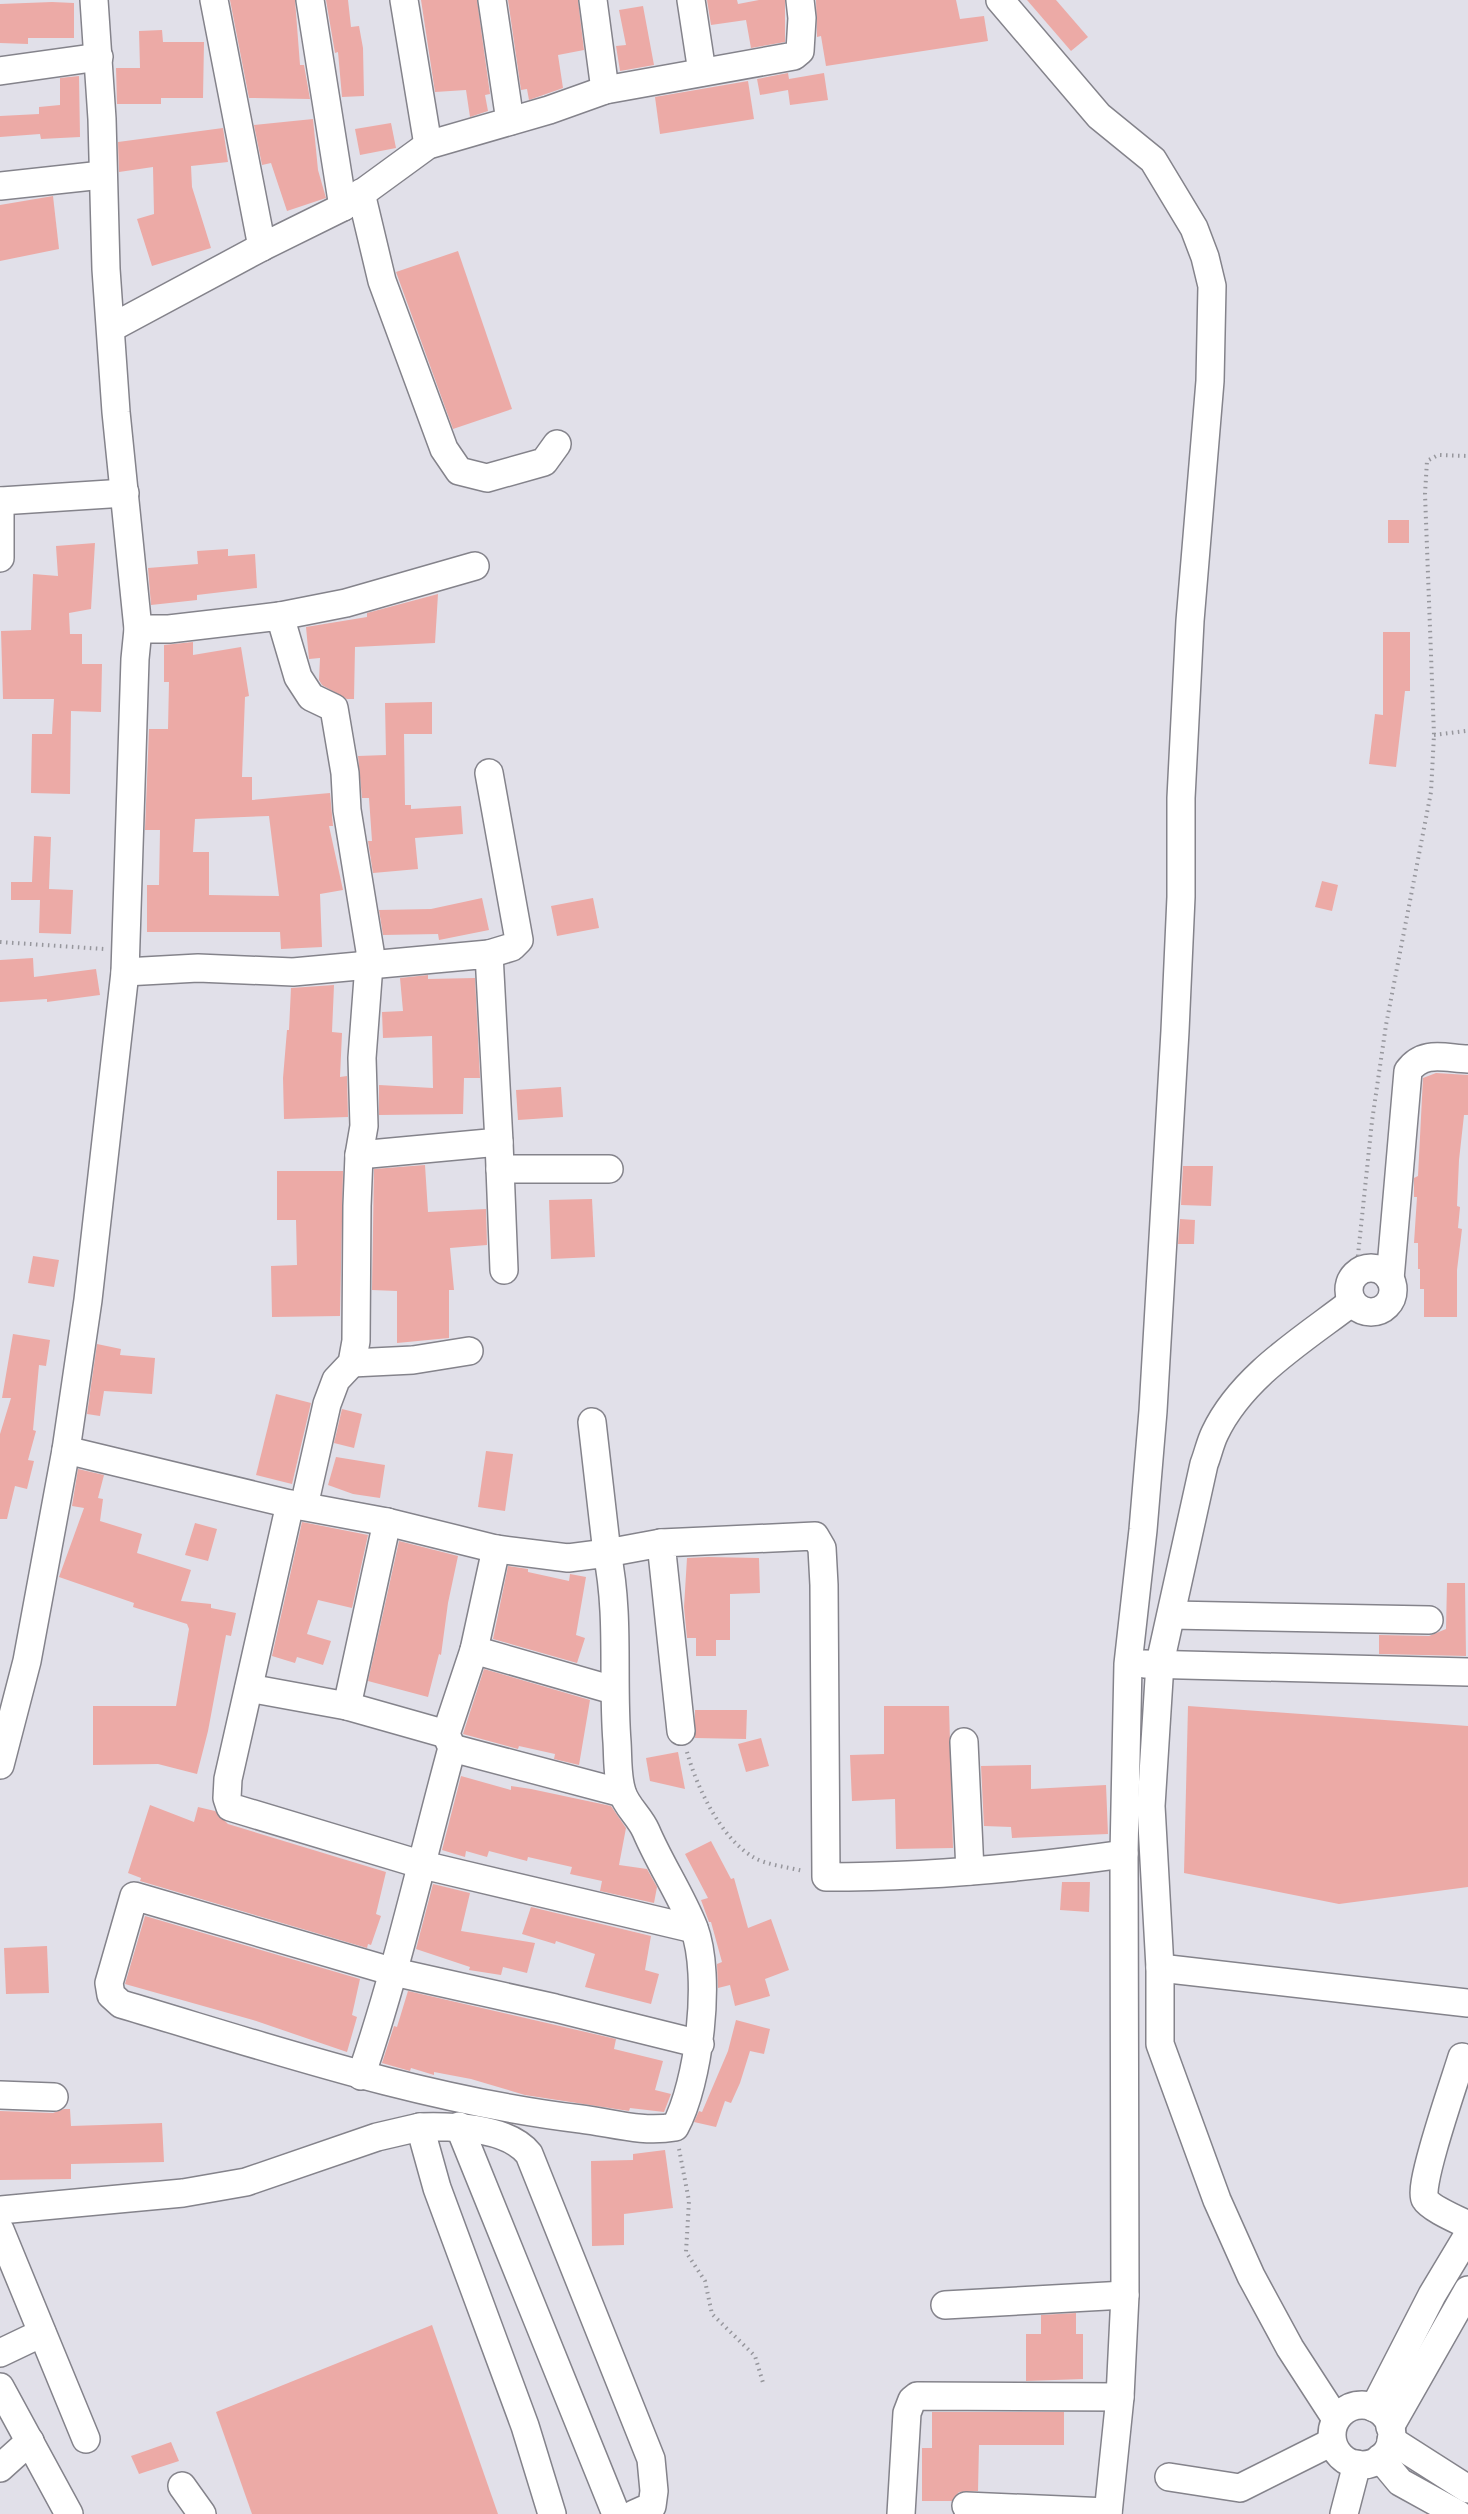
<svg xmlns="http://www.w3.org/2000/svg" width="1468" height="2514" viewBox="0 0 1468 2514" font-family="Lora,serif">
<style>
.building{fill:#ecaaa6;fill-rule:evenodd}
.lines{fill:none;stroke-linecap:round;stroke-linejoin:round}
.minor-casing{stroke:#84838b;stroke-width:30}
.path{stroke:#97979d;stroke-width:4;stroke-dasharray:1.5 4.5;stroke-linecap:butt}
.minor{stroke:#fff;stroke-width:27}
</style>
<rect width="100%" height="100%" fill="#e1e0e9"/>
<!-- building -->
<g class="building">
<polygon points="230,0 295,0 300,65 304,65 310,99 249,98"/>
<polygon points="326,0 348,0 351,27 359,26 363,48 364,96 342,97 338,52 335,53"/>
<polygon points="421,0 477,0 490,94 485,95 488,111 470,117 466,90 435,92"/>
<polygon points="508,0 578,0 584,50 558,55 563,88 529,100 527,89 521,90"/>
<polygon points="707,0 737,0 738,4 759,0 785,0 785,42 751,48 746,20 711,25"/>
<polygon points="816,0 956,0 960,19 984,16 988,41 826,66 821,36 817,37"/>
<polygon points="1027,0 1056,0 1088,37 1071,51"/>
<polygon points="52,2 74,3 74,38 28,38 28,44 0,43 0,4"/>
<polygon points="643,6 654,65 620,71 616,46 626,45 619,10"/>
<polygon points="162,30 163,42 204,42 203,98 161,98 161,104 117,104 116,68 140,68 139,31"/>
<polygon points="788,73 789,79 824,73 828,100 790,105 788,90 760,95 757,79"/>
<polygon points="79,76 80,137 41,139 40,134 0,137 0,116 39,114 39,107 60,105 60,78"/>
<polygon points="748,81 754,119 660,134 655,97"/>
<polygon points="313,119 318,170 326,198 287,211 271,163 262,165 254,125"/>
<polygon points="391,123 396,148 360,155 355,129"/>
<polygon points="223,128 228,162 191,166 192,187 211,248 152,266 137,219 154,214 153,167 119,172 118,142"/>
<polygon points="53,196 59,249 0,261 0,205"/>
<polygon points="458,251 512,409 453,429 396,272"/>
<rect x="1388" y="520" width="21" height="23"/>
<polygon points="95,543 91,609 69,613 70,634 82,634 82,664 102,664 101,712 71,711 70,794 31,793 32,734 52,734 54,699 3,699 1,631 31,630 33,574 58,576 56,546"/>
<polygon points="228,549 228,556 255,554 257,588 197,595 197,600 151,605 148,568 198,564 197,551"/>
<polygon points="438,594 435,643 355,647 354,699 347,699 322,685 319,680 320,658 309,659 306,627 367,617 367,613"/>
<polygon points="1383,632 1410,632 1410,691 1405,691 1396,767 1369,764 1375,714 1383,715"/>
<path d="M193,642V655L241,647L249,696L245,697L242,777H252V800L330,793L333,826H329L343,890L320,894L322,947L281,949L280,932H147V885H159L160,830H145L149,729H168L169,682H164V645ZM269,816L279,896L209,895V852H193L195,819Z"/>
<polygon points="432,702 432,734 404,734 405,805 411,805 411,809 461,806 463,834 415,838 418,869 373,873 368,841 372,841 369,798 362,798 358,756 386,755 385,703"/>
<polygon points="34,836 51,837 49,889 73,890 71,934 39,933 40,900 11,900 11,882 32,882"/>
<polygon points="1322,881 1338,885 1332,911 1315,907"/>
<polygon points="482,898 489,930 439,940 438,934 383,935 379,910 431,909"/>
<polygon points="593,898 599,928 557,936 551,906"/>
<polygon points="33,958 34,977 96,969 100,995 47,1002 47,999 0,1002 0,960"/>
<polygon points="428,975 428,979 475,978 480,1078 464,1078 463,1114 379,1115 379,1085 433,1088 432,1036 383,1038 382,1012 403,1011 400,978"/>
<polygon points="334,985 332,1032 342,1033 340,1077 347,1076 348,1117 284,1119 283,1078 287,1030 289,1030 291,988"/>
<polygon points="1436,1073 1468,1075 1468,1115 1464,1115 1459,1160 1457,1206 1460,1207 1458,1228 1462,1229 1457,1270 1457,1317 1424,1317 1424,1289 1420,1289 1420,1269 1418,1269 1418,1243 1414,1243 1417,1197 1414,1197 1414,1178 1418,1176 1423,1078"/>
<polygon points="561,1087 563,1117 518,1120 516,1090"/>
<polygon points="425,1165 428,1212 486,1209 487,1245 450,1248 454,1290 449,1290 449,1338 397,1343 397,1291 372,1290 374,1169"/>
<polygon points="1183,1166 1213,1166 1211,1206 1181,1205"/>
<polygon points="277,1171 343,1171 340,1316 272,1317 271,1266 297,1265 296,1220 277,1220"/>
<polygon points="592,1199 595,1257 551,1259 549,1200"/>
<polygon points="1180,1219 1195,1220 1194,1244 1178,1244"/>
<polygon points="33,1256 59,1260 54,1287 28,1283"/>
<polygon points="13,1334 50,1340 46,1366 39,1365 33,1430 36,1431 28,1460 34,1461 27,1489 15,1486 7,1519 0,1519 0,1434 11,1398 2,1398"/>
<polygon points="97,1344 121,1349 120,1355 155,1358 152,1394 104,1391 100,1416 87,1414"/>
<polygon points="276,1394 311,1403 292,1484 256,1475"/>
<polygon points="342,1409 362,1414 354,1448 334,1443"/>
<polygon points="486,1451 513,1454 505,1511 478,1507"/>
<polygon points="336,1457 385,1465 380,1498 353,1494 328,1485"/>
<polygon points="78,1469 104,1475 98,1498 103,1499 100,1521 142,1534 137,1553 191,1570 181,1601 211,1604 211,1608 236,1613 231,1636 226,1635 208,1731 197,1774 158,1764 93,1765 93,1706 176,1706 189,1629 187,1624 133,1607 134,1603 59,1577 84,1508 72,1506"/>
<polygon points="302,1522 368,1535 352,1608 318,1600 307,1634 331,1641 323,1665 297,1657 295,1663 272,1656"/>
<polygon points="195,1523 217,1529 208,1561 185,1555"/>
<polygon points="399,1541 458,1556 448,1603 441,1655 439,1654 428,1697 368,1681"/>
<polygon points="708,1557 759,1558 760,1593 730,1594 730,1640 716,1640 716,1656 696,1656 696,1638 687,1638 684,1607 687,1558"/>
<polygon points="508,1566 528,1569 528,1572 569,1581 570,1574 586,1577 576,1635 585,1638 577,1663 493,1639"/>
<polygon points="1447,1583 1465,1583 1466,1656 1379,1654 1379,1635 1429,1636 1446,1629"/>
<polygon points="484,1669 590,1700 579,1765 554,1759 555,1754 519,1746 518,1749 463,1734"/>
<polygon points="884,1706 949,1706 953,1848 896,1849 895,1799 852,1801 850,1755 884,1754"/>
<polygon points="1188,1706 1468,1726 1468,1887 1339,1904 1184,1873"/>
<polygon points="695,1710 747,1710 746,1739 695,1738"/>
<polygon points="761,1738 769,1766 746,1772 738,1744"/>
<polygon points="678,1752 685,1789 650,1781 646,1758"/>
<polygon points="1031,1765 1031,1789 1106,1785 1108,1834 1012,1838 1011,1827 984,1826 981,1766"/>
<polygon points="461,1776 511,1790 511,1786 531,1789 611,1806 626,1828 619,1865 647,1869 657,1887 654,1903 600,1891 602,1881 570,1874 572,1867 528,1857 527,1861 489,1851 487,1857 466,1851 465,1857 442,1850"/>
<polygon points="150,1805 194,1822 198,1807 215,1811 228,1824 386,1872 376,1914 381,1916 371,1945 368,1944 367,1948 140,1881 141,1878 128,1873"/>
<polygon points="711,1841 731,1879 734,1878 748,1928 771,1919 789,1970 765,1979 770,1996 735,2006 730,1985 718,1988 717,1964 722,1962 711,1922 709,1922 701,1900 708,1898 685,1854"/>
<polygon points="1062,1882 1090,1882 1089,1912 1060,1910"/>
<polygon points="433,1884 470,1893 461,1931 535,1943 527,1973 503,1967 501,1975 469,1970 470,1967 416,1949"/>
<polygon points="531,1907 651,1936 645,1970 659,1974 651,2004 585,1987 595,1954 556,1941 555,1944 522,1934"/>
<polygon points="145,1916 360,1979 352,2015 357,2017 347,2052 253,2020 125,1984"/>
<polygon points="47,1946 49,1993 6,1994 4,1948"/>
<polygon points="408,1991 616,2039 614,2049 663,2061 655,2090 671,2094 664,2112 630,2108 629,2111 525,2095 471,2079 434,2072 434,2075 411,2068 410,2071 382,2063 394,2026 397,2027"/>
<polygon points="736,2020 770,2029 764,2054 750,2051 740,2083 731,2103 725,2101 716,2127 694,2122 699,2111 702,2112 728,2051"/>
<polygon points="64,2109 70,2109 71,2126 162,2123 164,2162 71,2164 71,2179 0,2180 0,2111 53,2113"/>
<polygon points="665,2150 673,2208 624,2214 624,2245 592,2246 591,2161 633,2160 633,2154"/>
<polygon points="1076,2313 1076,2334 1083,2334 1083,2379 1026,2381 1026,2334 1041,2334 1041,2315"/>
<polygon points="432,2325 498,2514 252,2514 216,2412"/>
<polygon points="932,2412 1064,2412 1064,2445 979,2445 978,2491 959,2492 952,2501 922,2501 922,2448 932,2448"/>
<polygon points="171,2442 179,2461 139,2474 131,2456"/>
</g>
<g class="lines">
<defs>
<g id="minor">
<polyline points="214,0 262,247"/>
<polyline points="310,0 343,207"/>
<polyline points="404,0 428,145"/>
<polyline points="492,0 510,121"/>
<polyline points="593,0 605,90"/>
<polyline points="691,0 702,72"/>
<polyline points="1000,0 1099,116 1153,160 1194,228 1205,257 1212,286 1210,381 1190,621 1181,798 1181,897 1175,1031 1153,1411 1143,1530 1128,1664 1124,1854 1125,2295 1120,2397 1108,2514"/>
<polyline points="0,71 99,57"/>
<polyline points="0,186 102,175"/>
<polyline points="361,193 382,281 444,449 459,471 487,478 544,462 557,444"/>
<polyline points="111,328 262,247 343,207 428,145 549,110 605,90 794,56 800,51 802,18 800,0"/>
<polyline points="0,501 125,493"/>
<polyline points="0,558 0,501"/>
<polyline points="280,616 346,603 475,566"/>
<polyline points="138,629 169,629 280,616 298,677 311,697 334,708 345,773 347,810 370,951 362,1058 364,1126 359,1155 357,1206 356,1341 352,1363 336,1380 327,1404 304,1506"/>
<polyline points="489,773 519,940 512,947 489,954"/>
<polyline points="125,972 198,968 293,972 489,954 499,1142 359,1155"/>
<polyline points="499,1142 504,1270"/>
<polyline points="500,1169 609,1169"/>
<circle cx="1371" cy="1290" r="22"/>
<path d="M1390,1279L1408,1071C1423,1050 1444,1058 1468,1059"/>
<polyline points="352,1363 413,1360 469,1351"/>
<polyline points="592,1422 607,1553 661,1543"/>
<path d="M66,1450L290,1504L387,1522L496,1549L568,1558L607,1553C620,1616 612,1679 617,1742C618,1758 617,1777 622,1792C626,1806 640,1817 646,1831C660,1864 681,1895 694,1928C712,1976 699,2083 675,2127C642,2133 613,2123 581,2119C423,2100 273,2049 121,2004L111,1995L109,1983L134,1896L394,1972L555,2008L700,2044"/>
<polyline points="290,1504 228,1779 227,1798 230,1807 423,1865 694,1929"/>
<polyline points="1172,1615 1429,1620"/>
<polyline points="474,1650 613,1690"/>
<polyline points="1144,1664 1468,1672"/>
<polyline points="249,1688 347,1706 446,1734"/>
<polyline points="347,1706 387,1522"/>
<path d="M681,1731L661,1543L815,1536L822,1548L824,1585L826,1877C926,1877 1025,1868 1124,1854"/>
<polyline points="964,1742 970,1871"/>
<polyline points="452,1748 622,1793"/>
<polyline points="0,1765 27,1661 66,1450 88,1300 125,972 135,659 138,629 116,412 106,269 102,119 94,0"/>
<polyline points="1160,1968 1468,2003"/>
<path d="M1462,2057C1456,2077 1417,2188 1425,2199C1430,2208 1458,2220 1468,2225"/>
<path d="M361,2076C398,1968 422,1858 452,1748L446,1734L474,1650L496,1549"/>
<polyline points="0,2095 54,2097"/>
<polyline points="459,2126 616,2514"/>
<polyline points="0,2210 183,2193 246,2182 377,2137 420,2127"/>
<polyline points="0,2230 86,2439"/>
<polyline points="945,2305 1125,2295"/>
<polyline points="0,2353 42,2333"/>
<polyline points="0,2387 69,2514"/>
<circle cx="1362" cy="2435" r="30"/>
<polyline points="1374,2408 1432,2295 1468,2235"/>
<path d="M1336,2419L1290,2348L1251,2276L1217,2200L1160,2044V1968L1151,1806L1160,1663L1204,1464C1208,1454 1210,1443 1215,1433C1242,1376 1304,1339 1352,1302"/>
<polyline points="1390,2427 1468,2290"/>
<polyline points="1391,2440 1468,2489"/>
<polyline points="1380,2458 1400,2482 1458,2514"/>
<polyline points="0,2468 30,2441"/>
<polyline points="1169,2477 1240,2488 1332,2442"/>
<polyline points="182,2486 202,2514"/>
<polyline points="966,2506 1108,2512"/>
<path d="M552,2514L525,2426L437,2188L420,2127C452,2126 508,2127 529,2154L651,2459L654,2491L652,2506L634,2514"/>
<polyline points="901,2514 907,2413 912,2400 917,2396 1120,2397"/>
<polyline points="1344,2514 1357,2464"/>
</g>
</defs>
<!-- minor casing -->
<use href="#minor" class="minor-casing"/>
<!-- path -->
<g class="path">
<polyline points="1434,735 1466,731"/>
<polyline points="0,942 104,949"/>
<polyline points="1356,1274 1372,1121 1386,1025 1431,792 1434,735 1425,494 1427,461 1438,455 1468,456"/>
<path d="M687,1752C697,1788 721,1838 753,1857C766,1865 788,1867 803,1871"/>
<polyline points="679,2149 689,2201 686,2252 705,2281 712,2314 755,2356 764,2386"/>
</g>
<!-- minor -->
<use href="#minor" class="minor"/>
</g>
</svg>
